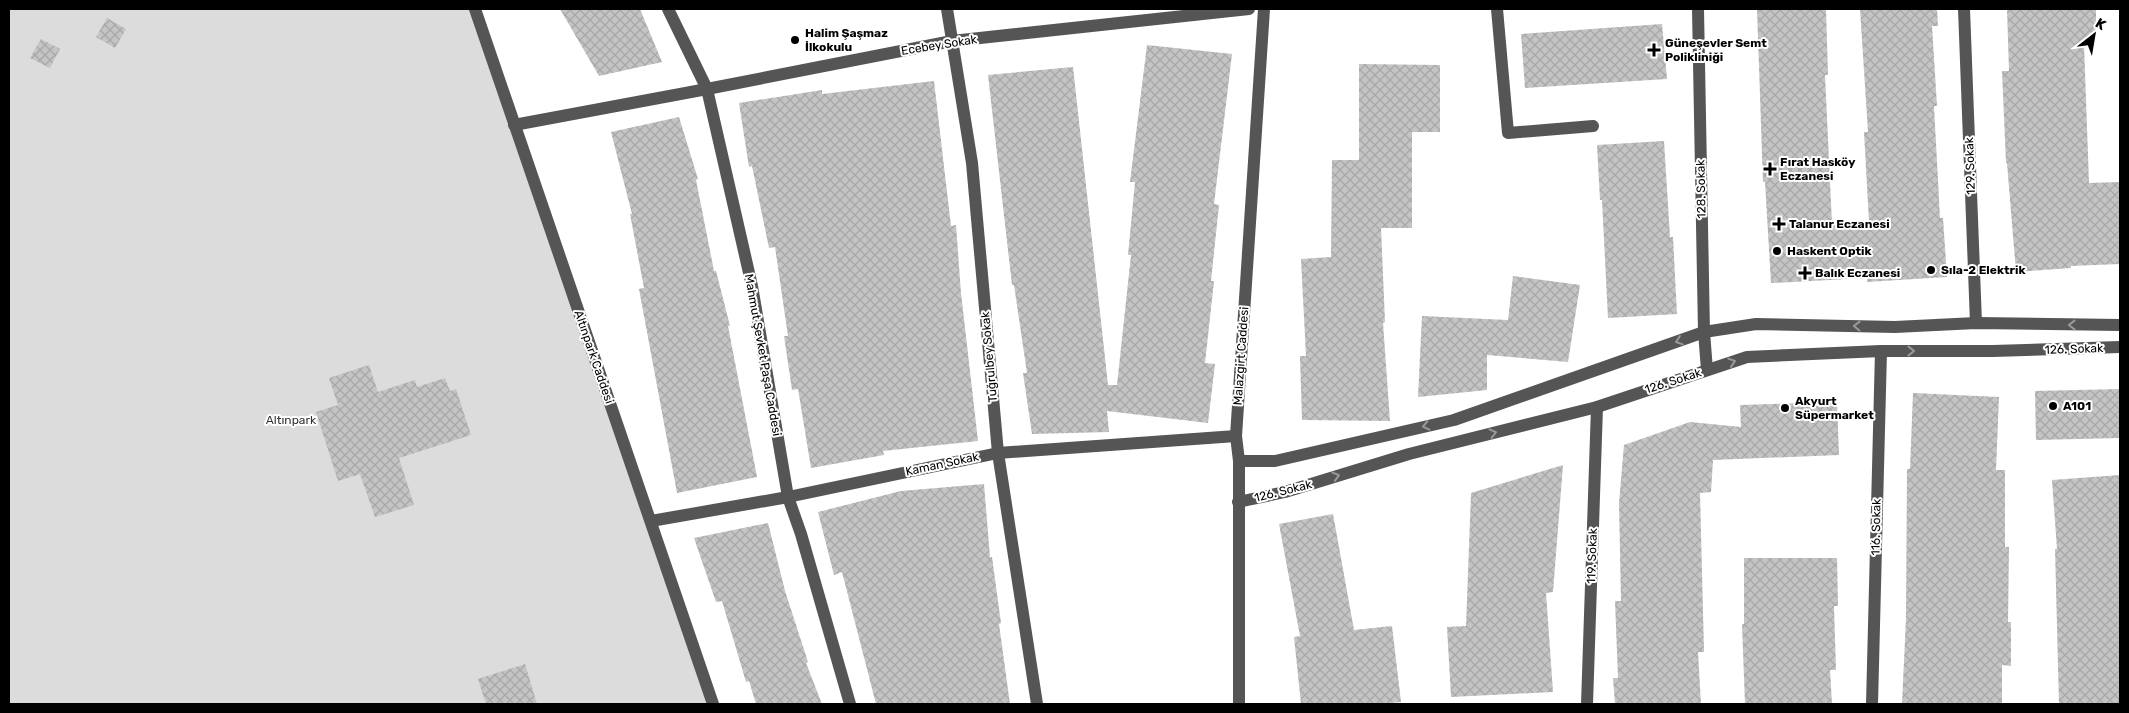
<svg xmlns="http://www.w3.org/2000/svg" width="2129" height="713" viewBox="0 0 2129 713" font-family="Rubik,sans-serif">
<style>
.green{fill:#dcdcdc}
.building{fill:url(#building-cross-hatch)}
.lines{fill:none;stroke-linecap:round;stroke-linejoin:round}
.minor{stroke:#555;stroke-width:12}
.oneway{stroke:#999}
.poi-dot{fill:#000;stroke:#fff;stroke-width:2}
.labels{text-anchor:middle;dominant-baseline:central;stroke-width:4;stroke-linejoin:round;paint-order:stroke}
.poi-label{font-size:12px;font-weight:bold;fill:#000;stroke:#fff;text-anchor:start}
.street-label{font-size:12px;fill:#000;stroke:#fff}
.park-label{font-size:12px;fill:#333;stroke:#fff}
</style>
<defs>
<pattern id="building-cross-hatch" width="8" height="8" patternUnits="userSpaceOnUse" patternTransform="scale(1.25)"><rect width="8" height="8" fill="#c4c4c4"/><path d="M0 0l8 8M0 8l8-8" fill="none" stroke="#a7a7a7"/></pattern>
</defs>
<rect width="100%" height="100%" fill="#fff"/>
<!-- green -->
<polygon class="green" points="9,9 475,9 713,704 9,704"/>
<!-- building -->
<g class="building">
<polygon points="560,9 640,9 662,62 599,76"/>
<polygon points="1757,9 1826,9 1828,75 1825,75 1832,224 1869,222 1864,132 1868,132 1860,9 1937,9 1938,26 1932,26 1937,106 1934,106 1940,218 1943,218 1947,277 1867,282 1867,278 1771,283 1765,182 1763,182"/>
<polygon points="2007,9 2096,9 2096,43 2084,44 2089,183 2120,182 2120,264 2071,266 2071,268 2016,272 2007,163 2006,163 2002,71 2009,71"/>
<polygon points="107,18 126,29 115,48 96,37"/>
<polygon points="1662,24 1667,79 1525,88 1521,34"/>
<polygon points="41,39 60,49 50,68 30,58"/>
<polygon points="1147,45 1232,54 1214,204 1219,205 1211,281 1214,281 1205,363 1215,364 1208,423 1107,411 1109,432 1032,434 1023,373 1027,373 1014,285 1012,285 988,75 1073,67 1108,385 1117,385 1131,255 1128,255 1135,182 1130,182"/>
<polygon points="1359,64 1440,65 1440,132 1412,132 1412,228 1381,228 1385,322 1383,323 1390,421 1302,420 1300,356 1306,356 1301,259 1331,257 1332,160 1359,160"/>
<polygon points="934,81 951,226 956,225 961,293 978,441 883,451 884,455 811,468 798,389 792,390 784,336 788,336 775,247 769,248 752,166 749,167 739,103 822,90 822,94"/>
<polygon points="679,117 698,179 696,180 714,271 716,271 730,326 728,326 757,477 677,493 639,289 644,288 630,214 632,214 611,132"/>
<polygon points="1664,141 1670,237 1673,237 1677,314 1608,318 1602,200 1600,200 1597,145"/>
<polygon points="1513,276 1580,285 1568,362 1487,355 1487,390 1418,397 1422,316 1508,320"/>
<polygon points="369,365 378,392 415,380 417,387 445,378 450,391 456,389 471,435 399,458 414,505 375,517 360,474 338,481 316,412 338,405 329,378"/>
<polygon points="2120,389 2120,438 2036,440 2035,391"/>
<polygon points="1913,393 1999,397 1996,470 2005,470 2005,547 2009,547 2008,622 2011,622 2011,666 2002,665 2002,704 1902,704 1906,618 1907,469 1910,469"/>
<polygon points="1837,402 1839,455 1713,460 1711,492 1700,493 1704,652 1698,652 1701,704 1615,704 1613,678 1618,678 1615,601 1621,601 1619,503 1624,445 1690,422 1741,427 1740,405"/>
<polygon points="1563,465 1553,592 1546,593 1553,692 1451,697 1447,627 1466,626 1471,493"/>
<polygon points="2120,475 2120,704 2059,704 2055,549 2057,549 2052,480"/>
<polygon points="984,484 990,557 992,557 1001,623 999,624 1010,704 876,704 842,572 834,575 818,512 901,491"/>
<polygon points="1333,514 1354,630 1392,626 1401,702 1379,704 1301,704 1294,637 1300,636 1279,524"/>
<polygon points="768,523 785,591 808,662 806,663 822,704 756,704 749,681 746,682 722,601 716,602 694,538"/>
<polygon points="1744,558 1837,558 1838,606 1834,606 1836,670 1830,670 1832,704 1745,704 1742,624 1744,624"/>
<polygon points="525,664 537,704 486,704 478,679"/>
</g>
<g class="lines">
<!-- minor -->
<g class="minor">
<polyline points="475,9 713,704"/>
<polyline points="668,9 707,89 752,286 788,497 801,534 850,704"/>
<polyline points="947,9 972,163 998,453 1037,704"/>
<polyline points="1497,9 1508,133 1593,126"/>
<polyline points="1698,9 1704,332 1707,370"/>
<polyline points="1964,9 1976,323"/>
<polyline points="514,125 707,89 952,41 1249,9"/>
<polyline points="1239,461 1275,461 1454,420 1704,332 1756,324 1895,327 1976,323 2120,325"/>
<polyline points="1238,502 1285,492 1409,454 1597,407 1747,357 1881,351 1993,351 2120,347"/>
<polyline points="651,521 788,497 998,453 1236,436"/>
<polyline points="1239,704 1239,461 1236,436 1264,9"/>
<polyline points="1587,704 1597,407"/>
<polyline points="1872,704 1881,351"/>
</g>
</g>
<!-- one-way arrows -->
<defs><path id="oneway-chevron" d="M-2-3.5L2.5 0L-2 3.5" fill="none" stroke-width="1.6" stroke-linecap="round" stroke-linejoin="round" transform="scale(1.25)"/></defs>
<g class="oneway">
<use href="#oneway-chevron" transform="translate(2072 325) rotate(-180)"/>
<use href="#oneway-chevron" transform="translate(1857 326) rotate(-179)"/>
<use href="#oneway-chevron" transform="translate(1679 341) rotate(161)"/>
<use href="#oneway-chevron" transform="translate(1911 351)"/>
<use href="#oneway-chevron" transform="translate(1732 362) rotate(-18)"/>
<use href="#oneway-chevron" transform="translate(1426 426) rotate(167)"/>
<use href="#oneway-chevron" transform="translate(1493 433) rotate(-14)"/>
<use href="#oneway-chevron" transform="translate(1336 476) rotate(-17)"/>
</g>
<!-- markers -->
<g class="poi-dot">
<circle cx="795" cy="40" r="5"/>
<path d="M1651.5 42.5h5v5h5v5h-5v5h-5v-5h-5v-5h5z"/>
<path d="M1767.5 161.5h5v5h5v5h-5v5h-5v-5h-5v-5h5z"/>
<path d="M1776.5 216.5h5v5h5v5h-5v5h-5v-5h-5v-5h5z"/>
<circle cx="1777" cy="251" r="5"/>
<circle cx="1931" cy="270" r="5"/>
<path d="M1802.5 265.5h5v5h5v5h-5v5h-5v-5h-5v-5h5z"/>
<circle cx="2053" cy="406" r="5"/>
<circle cx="1785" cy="408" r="5"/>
</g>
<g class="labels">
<!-- poi labels -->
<g class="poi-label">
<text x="805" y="33">Halim Şaşmaz<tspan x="805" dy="14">İlkokulu</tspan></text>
<text x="1665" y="43">Güneşevler Semt<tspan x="1665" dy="14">Polikliniği</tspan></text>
<text x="1780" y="162">Fırat Hasköy<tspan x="1780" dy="14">Eczanesi</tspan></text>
<text x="1789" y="224">Talanur Eczanesi</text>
<text x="1787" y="251">Haskent Optik</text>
<text x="1941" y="270">Sıla-2 Elektrik</text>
<text x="1815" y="273">Balık Eczanesi</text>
<text x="1795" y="401">Akyurt<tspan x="1795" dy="14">Süpermarket</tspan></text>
<text x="2063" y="406">A101</text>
</g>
<!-- street labels -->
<g class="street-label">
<text transform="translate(939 45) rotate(-9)">Ecebey Sokak</text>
<text transform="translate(1970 166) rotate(-92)">129. Sokak</text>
<text transform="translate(1701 189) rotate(-91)">128. Sokak</text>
<text transform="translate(2074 349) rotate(-2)">126. Sokak</text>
<text transform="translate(763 355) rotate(80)">Mahmut Şevket Paşa Caddesi</text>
<text transform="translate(1241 356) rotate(-86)">Malazgirt Caddesi</text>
<text transform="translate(594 357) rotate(71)">Altınpark Caddesi</text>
<text transform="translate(989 357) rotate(-95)">Tuğrulbey Sokak</text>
<text transform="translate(1673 381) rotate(-18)">126. Sokak</text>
<text transform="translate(942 464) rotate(-12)">Kaman Sokak</text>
<text transform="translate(1283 491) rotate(-14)">126. Sokak</text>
<text transform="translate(1876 527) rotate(-89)">116. Sokak</text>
<text transform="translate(1592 556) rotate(-88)">119. Sokak</text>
</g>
<!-- park labels -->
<g class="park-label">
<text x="291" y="420">Altınpark</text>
</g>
</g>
<!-- border -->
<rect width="2129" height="713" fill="none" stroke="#000000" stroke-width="20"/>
<!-- north arrow -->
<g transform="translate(2094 35) rotate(31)" stroke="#ffffff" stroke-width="4" paint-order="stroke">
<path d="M0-4L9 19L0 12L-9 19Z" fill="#000000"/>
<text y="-8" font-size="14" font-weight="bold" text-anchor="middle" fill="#000000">K</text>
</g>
</svg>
